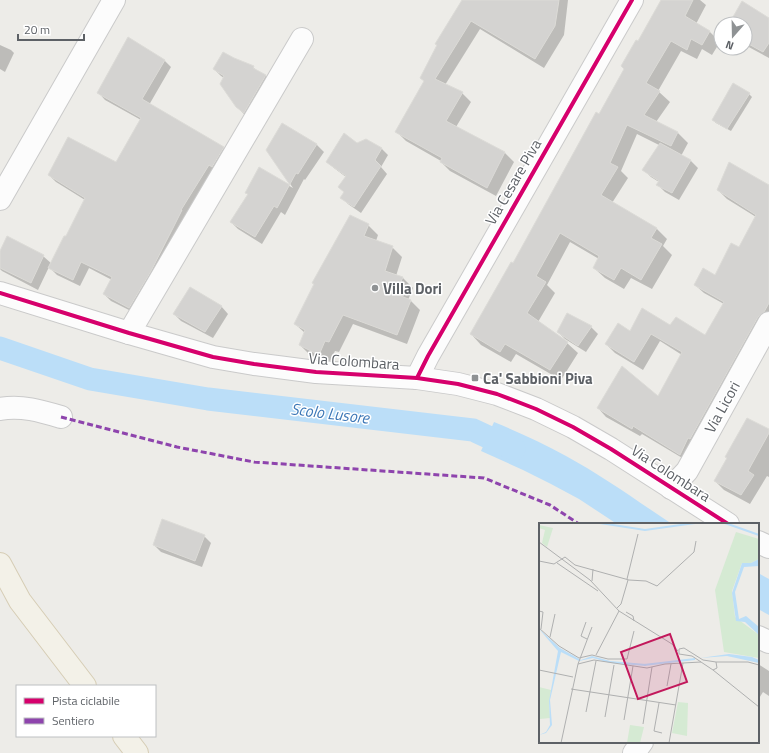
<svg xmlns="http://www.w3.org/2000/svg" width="769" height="753" viewBox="0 0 769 753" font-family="'Titillium Web',sans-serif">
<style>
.water{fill:#bbdef8}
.shadow{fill:#0003}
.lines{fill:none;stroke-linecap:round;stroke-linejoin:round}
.canal{stroke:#bbdef8;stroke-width:23}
.building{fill:#d4d3d1;stroke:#dcdbd7}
.minor-casing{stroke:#cacaca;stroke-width:24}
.major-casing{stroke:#d6cdb5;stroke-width:24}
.minor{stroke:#fcfcfc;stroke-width:22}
.major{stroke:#f3f1e8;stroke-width:22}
.quiet{stroke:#8e44ad;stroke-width:3;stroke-dasharray:6 3;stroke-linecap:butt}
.cycleway-casing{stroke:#fff;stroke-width:6}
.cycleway{stroke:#d6006c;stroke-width:4}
.poi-dot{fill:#8f9294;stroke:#fff;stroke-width:1.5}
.labels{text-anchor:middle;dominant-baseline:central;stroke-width:3;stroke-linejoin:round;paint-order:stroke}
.street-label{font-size:15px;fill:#5d6166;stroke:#fff}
.poi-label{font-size:15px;font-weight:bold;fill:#5d6166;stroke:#fff;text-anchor:start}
.water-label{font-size:16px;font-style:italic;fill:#3d78b7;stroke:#fff}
.inset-river{fill:none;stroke:#bbdef8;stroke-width:2}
.inset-road{fill:none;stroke:#afb0b0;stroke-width:1}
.view{fill:#c2185b;fill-opacity:0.15;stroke:#c2185b;stroke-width:2}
.inset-edge{fill:none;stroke:#5d6166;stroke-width:2}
</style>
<rect width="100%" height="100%" fill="#edece8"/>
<!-- water -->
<g class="water">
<path d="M494,422C518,432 543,443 566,456C603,476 637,501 672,524H617L579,499L551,484L523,470L481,451Z"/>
<polygon points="758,573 769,579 769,615 758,609"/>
</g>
<!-- shadow -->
<g class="shadow">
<polygon points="463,0 568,0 564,35 544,68 480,29 445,85 462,93 471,102 456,127 505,153 514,162 496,196 450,171 441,162 441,161 406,141 397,132 425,82 438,46 436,44"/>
<polygon points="662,0 700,0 706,5 696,24 709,31 720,42 712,55 702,49 697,59 681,51 658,91 670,102 656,122 677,132 688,143 681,156 691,161 698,168 679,200 665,192 658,185 659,182 651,177 644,170 659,145 637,134 621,171 628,178 612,203 657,229 667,239 663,246 672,255 652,289 631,278 624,289 605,278 594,268 599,259 570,242 547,285 555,293 538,322 567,343 578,353 561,380 516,354 511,362 481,345 471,334 513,265 600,115"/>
<polygon points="769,19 769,58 745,45 745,24 730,24"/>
<polygon points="0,45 11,50 14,53 5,72 0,69"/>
<polygon points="233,59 253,67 257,71 266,76 272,82 251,119 244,114 237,107 224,78 221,76 214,69"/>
<polygon points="164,60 171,67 149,105 223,148 230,155 137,314 111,301 104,294 112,280 89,268 80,286 57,275 49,267 38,290 2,271 0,269 0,253 43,256 52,264 85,200 56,182 49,175 117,163 141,120 105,100 98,92"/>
<polygon points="749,94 752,97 731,131 716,123 713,120"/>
<polygon points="282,125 317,145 324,152 305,180 304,179 285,215 281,212 262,244 238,229 231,222 249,195 246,193 259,169 293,188 267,150"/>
<polygon points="357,144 382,149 388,155 381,167 387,174 361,213 348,204 342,197 345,192 346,177 334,168 327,162"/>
<polygon points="769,185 769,323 689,462 642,434 640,436 606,417 598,408 658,397 682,355 660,341 643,370 615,353 606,344 630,332 671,326 705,336 724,304 704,293 695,285 716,276 739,248 756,217 727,199 718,190"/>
<polygon points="368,225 378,235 376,241 392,247 402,257 396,276 403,278 413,288 408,300 410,300 420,310 407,344 353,324 339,352 335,351 329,364 310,355 300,345 305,333 295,324 315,285 313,283"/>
<polygon points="221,306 228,314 213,338 181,321 174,314"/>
<polygon points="591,327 598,334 586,352 565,339 558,332"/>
<polygon points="769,430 769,477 767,476 750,504 724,490 715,481"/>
<polygon points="204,536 211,543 202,567 161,552 154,545"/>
<polygon points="758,664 769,671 769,696 763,692 758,700"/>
</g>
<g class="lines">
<!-- canal -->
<polyline class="canal" points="0,348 90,379 208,399 473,430 514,449"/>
</g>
<!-- building -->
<g class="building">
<polygon points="462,0 559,0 555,26 535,59 471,21 435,79 463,92 446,121 505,152 487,188 440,162 442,158 395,132 424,81 420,78 437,45 435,44"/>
<polygon points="661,0 693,0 685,16 710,31 702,45 691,39 687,50 671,41 646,83 660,91 644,115 678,132 671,146 627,125 610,163 618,167 601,195 657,228 651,238 662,244 641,280 621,268 614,280 593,268 599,256 560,233 536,276 546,282 527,313 568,342 550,370 505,344 500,352 470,334 511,262 513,263 596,112 599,114 624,69 621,66 636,40 638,41"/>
<polygon points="742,1 769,18 769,43 763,52 745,42 745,24 729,24"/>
<polygon points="128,37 165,60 142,99 224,147 212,167 209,165 181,210 182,210 173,228 150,273 129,308 103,294 112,277 81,262 73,280 48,268 64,236 66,236 85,198 48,175 68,137 116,162 141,118 97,93"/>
<polygon points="223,52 234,58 254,66 253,68 266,75 244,113 236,107 220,84 224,76 213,69"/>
<polygon points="733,83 750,93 727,129 712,120"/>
<polygon points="282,123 317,144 298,174 296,173 277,208 274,206 255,237 230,222 248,194 245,193 259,167 290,185 266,150"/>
<polygon points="344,133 357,143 366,139 382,148 375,160 381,166 354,207 340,198 344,192 338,187 346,176 326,162"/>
<polygon points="660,143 691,160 672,193 656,185 659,181 642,170"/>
<polygon points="729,162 769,185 769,303 764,312 758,317 690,439 688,438 680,455 633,426 632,429 597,408 622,366 658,396 682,352 651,334 634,362 605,344 618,323 630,331 642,308 670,325 676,317 705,335 724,302 694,285 703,268 715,275 731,243 739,247 756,215 717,190"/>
<polygon points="350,215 369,224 364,236 393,246 385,271 403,277 396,294 411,300 397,335 343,315 329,342 325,341 319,355 299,345 305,330 294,324 314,284 312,283"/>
<polygon points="7,236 44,255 31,283 0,268 0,251"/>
<polygon points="190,287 222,306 205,332 173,314"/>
<polygon points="567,313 592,326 578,346 557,332"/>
<polygon points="747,418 769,429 769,433 748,471 754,475 741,495 714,481 727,458 725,457"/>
<polygon points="162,519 205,535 195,561 153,545"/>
</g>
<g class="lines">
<defs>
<g id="minor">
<polyline points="0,199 114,0"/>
<polyline points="0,293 129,333 213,357 254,364 316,372 417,378 458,384 497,394 536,409 573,427 611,449 728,524"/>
<polyline points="129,333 302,39"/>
<polyline points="417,378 428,356 632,0"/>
<path d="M0,409C21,405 41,411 61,417"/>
<polyline points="671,488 687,471 769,323"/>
<polyline points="758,542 769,547"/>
<polyline points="758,637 769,642"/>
<polyline points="634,753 642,742"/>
</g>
<g id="major">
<polyline points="0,564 20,601 85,686"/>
<polyline points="124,736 137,753"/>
</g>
</defs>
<!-- minor casing -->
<use href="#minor" class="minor-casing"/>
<!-- major casing -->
<use href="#major" class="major-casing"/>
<!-- minor -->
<use href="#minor" class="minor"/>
<!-- major -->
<use href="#major" class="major"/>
<!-- quiet -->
<polyline class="quiet" points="61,417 177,447 254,462 484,478 550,505 579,524"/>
<defs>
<g id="cycleway">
<polyline points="0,293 129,333 213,357 254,364 316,372 417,378 458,384 497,394 536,409 573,427 611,449 728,524"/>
<polyline points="417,378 428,356 632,0"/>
</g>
</defs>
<!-- cycleway casing -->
<use href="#cycleway" class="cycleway-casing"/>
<!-- cycleway -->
<use href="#cycleway" class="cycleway"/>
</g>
<!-- markers -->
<g class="poi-dot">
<circle cx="375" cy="288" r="4"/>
<rect x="471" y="374" width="8" height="8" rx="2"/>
</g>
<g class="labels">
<!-- street labels -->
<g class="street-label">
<text transform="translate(513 182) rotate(-60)">Via Cesare Piva</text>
<text transform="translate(354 361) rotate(4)">Via Colombara</text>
<text transform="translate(722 407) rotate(-61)">Via Licori</text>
<text transform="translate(671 473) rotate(33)">Via Colombara</text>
</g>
<!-- poi labels -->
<g class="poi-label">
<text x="383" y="288">Villa Dori</text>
<text x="483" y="378">Ca' Sabbioni Piva</text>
</g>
<!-- water labels -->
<g class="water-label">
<text transform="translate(330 413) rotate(7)">Scolo Lusore</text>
</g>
</g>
<!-- overview -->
<g transform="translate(539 523)">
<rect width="220" height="220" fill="#edece8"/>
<path d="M0,2L14,5L8,24L3,20L6,7L0,5ZM197,9L220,16V36L212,40H203L193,68L196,94L220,112V135L185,129L176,67ZM0,164L12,167L10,182L11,195L1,196L0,201ZM139,179L149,180L148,213L133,210ZM91,202L105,204L101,220H88Z" fill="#d5ead3"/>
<path d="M220,36V43L205,44L196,69L200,96L207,93L220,104V112L206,99L197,98L193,70L203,40H212ZM0,106L21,125L42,137L53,133L71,138L107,141V143L71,140L54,135L40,138L22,129L11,177L13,202L7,210L0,212L7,209L11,202L10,178L19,128ZM190,131L213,134L220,137V140L188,133L161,135Z" fill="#bbdef8"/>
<path class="inset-river" d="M61,0L106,7L156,0M186,0L220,12M105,142L156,136"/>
<path class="inset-road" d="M0,19L51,57L80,88L133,121L139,128M0,38L15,41L26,34L36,42L90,57L107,58L118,63L155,29L157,18M18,40L59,68M88,56L99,11M53,58L54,46M78,85L82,81L89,57M0,88L4,89L2,106M87,89L94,93L95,98M47,99L42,113L48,116M0,105L20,123L40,135M11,114L16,91M145,125L164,137L177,139L178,145L174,147L153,133L140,131V126ZM57,132L80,88M40,135L53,132L69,136H88L95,108M177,139H209L220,142M39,141L53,104M0,147L34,154M174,147L220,184M128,163L132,141M32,166L137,182M120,180L115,208L123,210M47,189L57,138M66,194L75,142M85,197L94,143M104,201L113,144M22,220L39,141L55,137L108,145L126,141L162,139M130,220L144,140"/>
<path class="view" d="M131,111L148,159L99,176L82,129Z"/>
<rect width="220" height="220" class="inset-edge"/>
</g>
<!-- legend -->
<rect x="16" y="685" width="140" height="52" fill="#ffffff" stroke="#bec0c2"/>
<rect x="24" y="698" width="20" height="6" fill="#d6006c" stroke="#bec0c2"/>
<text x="52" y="705" font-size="12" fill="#5d6166">Pista ciclabile</text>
<rect x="24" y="718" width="20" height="6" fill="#8e44ad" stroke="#bec0c2"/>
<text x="52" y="725" font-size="12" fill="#5d6166">Sentiero</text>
<!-- north arrow -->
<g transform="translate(733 36) rotate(200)"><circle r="19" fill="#ffffff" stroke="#bec0c2"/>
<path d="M0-3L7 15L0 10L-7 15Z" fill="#8f9294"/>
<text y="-6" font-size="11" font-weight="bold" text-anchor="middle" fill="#5d6166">N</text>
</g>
<!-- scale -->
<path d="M18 34v6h66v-6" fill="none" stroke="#5d6166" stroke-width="2"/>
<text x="24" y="34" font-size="12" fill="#5d6166" stroke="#ffffff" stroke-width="3" paint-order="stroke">20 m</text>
</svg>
